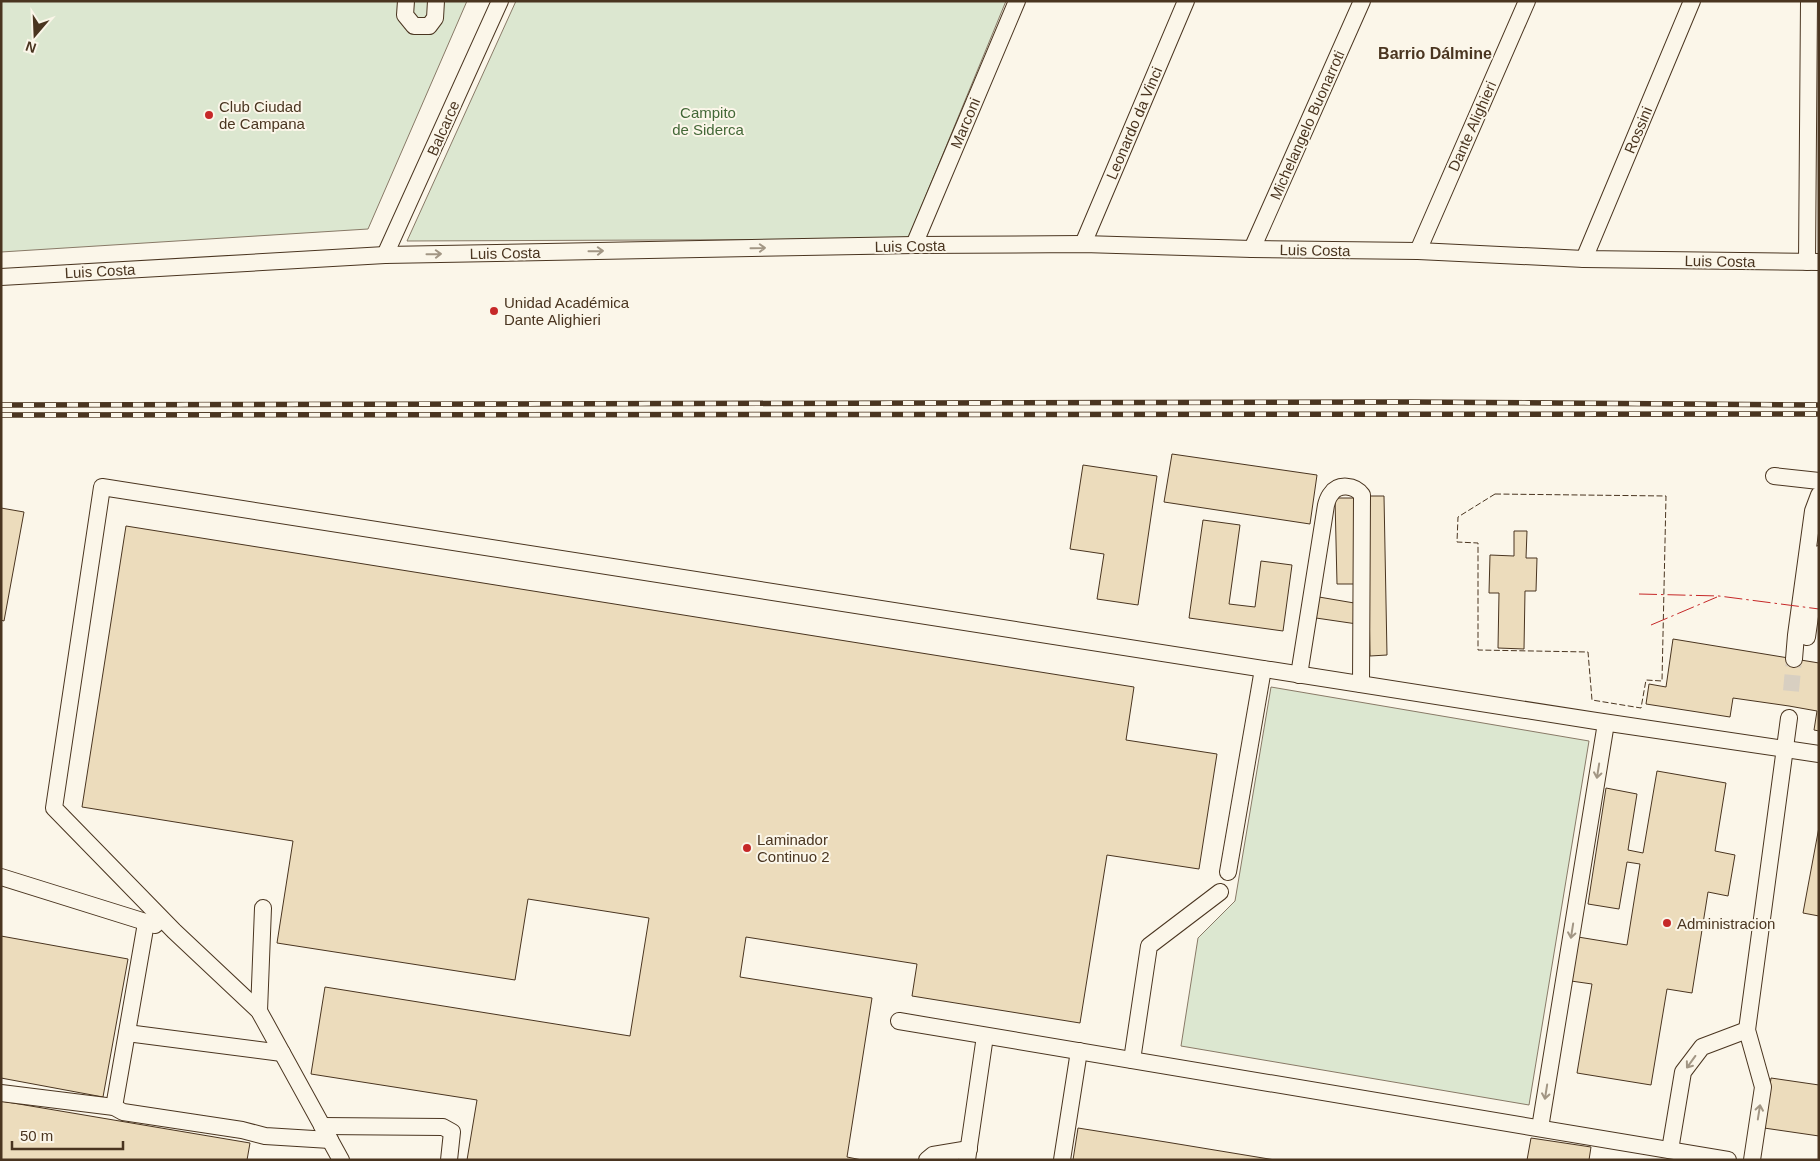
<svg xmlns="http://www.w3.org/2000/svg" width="1820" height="1161" viewBox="0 0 1820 1161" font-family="Helvetica,sans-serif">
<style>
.green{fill:#dce7d0;stroke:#887966}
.building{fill:#ecdcbc;stroke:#4a3520}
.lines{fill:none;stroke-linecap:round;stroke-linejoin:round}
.minor-tunnel{stroke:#d8cfc1;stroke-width:16;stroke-dasharray:16 8;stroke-linecap:butt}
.minor-casing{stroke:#4a3520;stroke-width:18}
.minor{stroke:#fbf6e9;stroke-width:16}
.rail-casing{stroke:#4a3520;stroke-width:5.5}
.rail{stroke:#fbf6e9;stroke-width:4;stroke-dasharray:11;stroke-linecap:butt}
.fence{stroke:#4a3520;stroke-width:1;stroke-dasharray:6 2.5;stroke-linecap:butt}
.power{stroke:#c62828;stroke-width:1;stroke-dasharray:18 4 2.5 4;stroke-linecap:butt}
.oneway{stroke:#a29684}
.poi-dot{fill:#c62828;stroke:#fbf6e9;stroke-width:2}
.labels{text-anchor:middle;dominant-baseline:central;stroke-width:4;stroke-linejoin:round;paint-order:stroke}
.poi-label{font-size:15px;fill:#4a3520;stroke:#fbf6e9;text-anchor:start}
.park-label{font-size:15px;fill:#436837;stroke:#fbf6e9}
.street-label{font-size:15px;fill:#4a3520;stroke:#fbf6e9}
.neighbourhood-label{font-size:16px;font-weight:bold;fill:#4a3520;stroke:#fbf6e9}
</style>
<rect width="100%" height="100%" fill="#fbf6e9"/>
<!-- green -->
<g class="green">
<polygon points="1,1 467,1 368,229 1,252"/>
<polygon points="516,1 1006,1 908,239 407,241"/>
<polygon points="1271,687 1589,741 1529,1105 1181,1046 1198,938 1235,901"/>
</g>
<!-- building -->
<g class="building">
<polygon points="1172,454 1317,475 1310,524 1164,502"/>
<polygon points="1083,465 1157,476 1138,605 1097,599 1104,554 1070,549"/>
<polygon points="1367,496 1384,496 1387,655 1370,656"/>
<polygon points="1335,498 1357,498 1358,584 1337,584"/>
<polygon points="1,508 24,512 4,621 1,620"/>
<polygon points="1203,520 1240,525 1229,604 1255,607 1261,561 1292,565 1283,631 1189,618"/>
<polygon points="126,526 1134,687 1126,740 1217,754 1199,869 1107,855 1080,1023 912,996 917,964 746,937 740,977 872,998 847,1157 862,1160 467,1160 477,1100 311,1074 325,987 630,1036 649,918 528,899 515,980 277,943 293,841 82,807"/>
<polygon points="1514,531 1527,531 1526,558 1537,558 1536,591 1525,591 1524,649 1498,648 1499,593 1489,593 1490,555 1514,556"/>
<polygon points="1319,597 1360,604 1357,624 1316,618"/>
<polygon points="1673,639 1819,663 1819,731 1814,730 1817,711 1789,706 1733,698 1730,717 1646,704 1649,684 1666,687"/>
<polygon points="1657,771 1726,783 1715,851 1735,855 1728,896 1708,892 1692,993 1667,989 1651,1085 1577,1073 1592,984 1571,981 1578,937 1627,945 1640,864 1627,862 1619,909 1588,904 1606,788 1637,794 1628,850 1643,853"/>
<polygon points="1819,827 1819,916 1803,913"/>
<polygon points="1,936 128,959 103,1097 1,1078"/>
<polygon points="1771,1078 1819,1085 1819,1136 1764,1128"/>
<polygon points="1,1101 250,1143 247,1160 1,1160"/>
<polygon points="1078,1128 1166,1142 1275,1160 1073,1160"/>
<polygon points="1531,1138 1591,1147 1589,1160 1527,1160"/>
</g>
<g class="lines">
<!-- minor-tunnel -->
<polyline class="minor-tunnel" points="1791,691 1794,659"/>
<defs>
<g id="minor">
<polyline points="406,1 405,15 414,26 429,26 435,18 436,1"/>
<polyline points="1083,244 1186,1"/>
<polyline points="914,245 1017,1"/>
<polyline points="1252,249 1362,1"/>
<polyline points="1418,251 1527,1"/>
<polyline points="385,255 500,1"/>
<polyline points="1584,259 1692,1"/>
<polyline points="1807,262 1809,1"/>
<polyline points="1,277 385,255 914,245 1083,244 1252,249 1418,251 1584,259 1819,262"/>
<polyline points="1774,476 1819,481"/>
<polyline points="1807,637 1819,554"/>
<polyline points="1794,659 1796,635 1813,511 1819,495"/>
<path d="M1299,675L1326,505C1327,502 1328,497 1331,494C1338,483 1355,485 1362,495L1361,684"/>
<polyline points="1228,872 1263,669"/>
<polyline points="1,877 155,925"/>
<polyline points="259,1011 263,908"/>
<polyline points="899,1021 1728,1160"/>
<polyline points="127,1033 282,1053"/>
<polyline points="1132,1060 1149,946 1220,892"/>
<polyline points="1,1093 114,1107 123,1112 242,1130 265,1136 330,1140"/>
<polyline points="114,1107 146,923"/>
<polyline points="322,1126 443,1127 452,1132 449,1160"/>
<polyline points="1540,1128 1606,723"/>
<polyline points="1670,1150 1683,1072 1702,1047 1747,1030"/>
<polyline points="341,1160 259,1011 174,931 54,808 102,487 1596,721 1819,754"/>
<polyline points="927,1160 933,1155 969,1149"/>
<polyline points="967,1160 985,1036"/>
<polyline points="1062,1160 1079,1051"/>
<polyline points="1752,1160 1763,1087 1747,1030 1789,718"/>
</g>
</defs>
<!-- minor casing -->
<use href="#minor" class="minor-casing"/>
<!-- minor -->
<use href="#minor" class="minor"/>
<defs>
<g id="rail">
<polyline points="1,405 1409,402 1819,405"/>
<polyline points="1,415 1819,414"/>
</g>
</defs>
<!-- rail casing -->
<use href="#rail" class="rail-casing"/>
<!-- rail -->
<use href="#rail" class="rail"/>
<!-- fence -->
<polygon class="fence" points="1495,494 1666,496 1662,681 1646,680 1641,708 1592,700 1588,652 1478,650 1478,543 1457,542 1458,517"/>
<!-- power -->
<g class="power">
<polyline points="1639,594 1719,596 1819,609"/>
<polyline points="1651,625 1717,597"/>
</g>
</g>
<!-- one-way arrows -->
<defs><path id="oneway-shaft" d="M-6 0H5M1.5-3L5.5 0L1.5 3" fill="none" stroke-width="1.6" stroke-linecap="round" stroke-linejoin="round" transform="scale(1.25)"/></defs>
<g class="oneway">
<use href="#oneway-shaft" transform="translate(758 248) rotate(-1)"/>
<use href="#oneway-shaft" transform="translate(596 251) rotate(-1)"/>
<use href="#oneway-shaft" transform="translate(434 254) rotate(-1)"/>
<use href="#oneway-shaft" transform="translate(1598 771) rotate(99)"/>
<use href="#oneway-shaft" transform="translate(1572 931) rotate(99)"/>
<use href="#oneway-shaft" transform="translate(1691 1062) rotate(126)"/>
<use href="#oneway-shaft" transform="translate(1546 1092) rotate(99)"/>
<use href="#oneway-shaft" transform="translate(1759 1112) rotate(-81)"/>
</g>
<!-- markers -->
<g class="poi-dot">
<circle cx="209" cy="115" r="5"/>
<circle cx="494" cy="311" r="5"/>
<circle cx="747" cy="848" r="5"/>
<circle cx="1667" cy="923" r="5"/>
</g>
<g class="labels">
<!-- poi labels -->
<g class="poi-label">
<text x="219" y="106">Club Ciudad<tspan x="219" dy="17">de Campana</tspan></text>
<text x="504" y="302">Unidad Académica<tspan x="504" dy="17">Dante Alighieri</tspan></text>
<text x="757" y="839">Laminador<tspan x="757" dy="17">Continuo 2</tspan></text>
<text x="1677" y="923">Administracion</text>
</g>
<!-- park labels -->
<g class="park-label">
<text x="708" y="112">Campito<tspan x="708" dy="17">de Siderca</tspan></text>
</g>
<!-- street labels -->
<g class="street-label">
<text transform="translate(965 123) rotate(-67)">Marconi</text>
<text transform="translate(1134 123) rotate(-67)">Leonardo da Vinci</text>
<text transform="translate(1307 125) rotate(-66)">Michelangelo Buonarroti</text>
<text transform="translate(1472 126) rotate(-66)">Dante Alighieri</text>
<text transform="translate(443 128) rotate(-66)">Balcarce</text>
<text transform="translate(1638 130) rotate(-67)">Rossini</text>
<text transform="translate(910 246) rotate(-1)">Luis Costa</text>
<text transform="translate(1315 250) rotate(1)">Luis Costa</text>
<text transform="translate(505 253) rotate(-1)">Luis Costa</text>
<text transform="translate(1720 261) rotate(1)">Luis Costa</text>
<text transform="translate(100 271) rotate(-3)">Luis Costa</text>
</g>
<!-- neighbourhood labels -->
<g class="neighbourhood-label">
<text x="1435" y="53">Barrio Dálmine</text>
</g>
</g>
<!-- border -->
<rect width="1820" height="1161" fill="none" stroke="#4a3520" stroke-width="5"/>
<!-- north arrow -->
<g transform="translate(35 35) rotate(199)" stroke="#fbf6e9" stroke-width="4" paint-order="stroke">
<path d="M0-4L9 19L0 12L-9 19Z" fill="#4a3520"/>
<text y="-8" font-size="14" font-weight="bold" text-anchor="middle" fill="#4a3520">N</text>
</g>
<!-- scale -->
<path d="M12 1141v8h111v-8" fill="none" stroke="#4a3520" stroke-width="2.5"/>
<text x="20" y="1141" font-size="15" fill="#4a3520" stroke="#fbf6e9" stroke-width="4" paint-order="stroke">50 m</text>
</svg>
